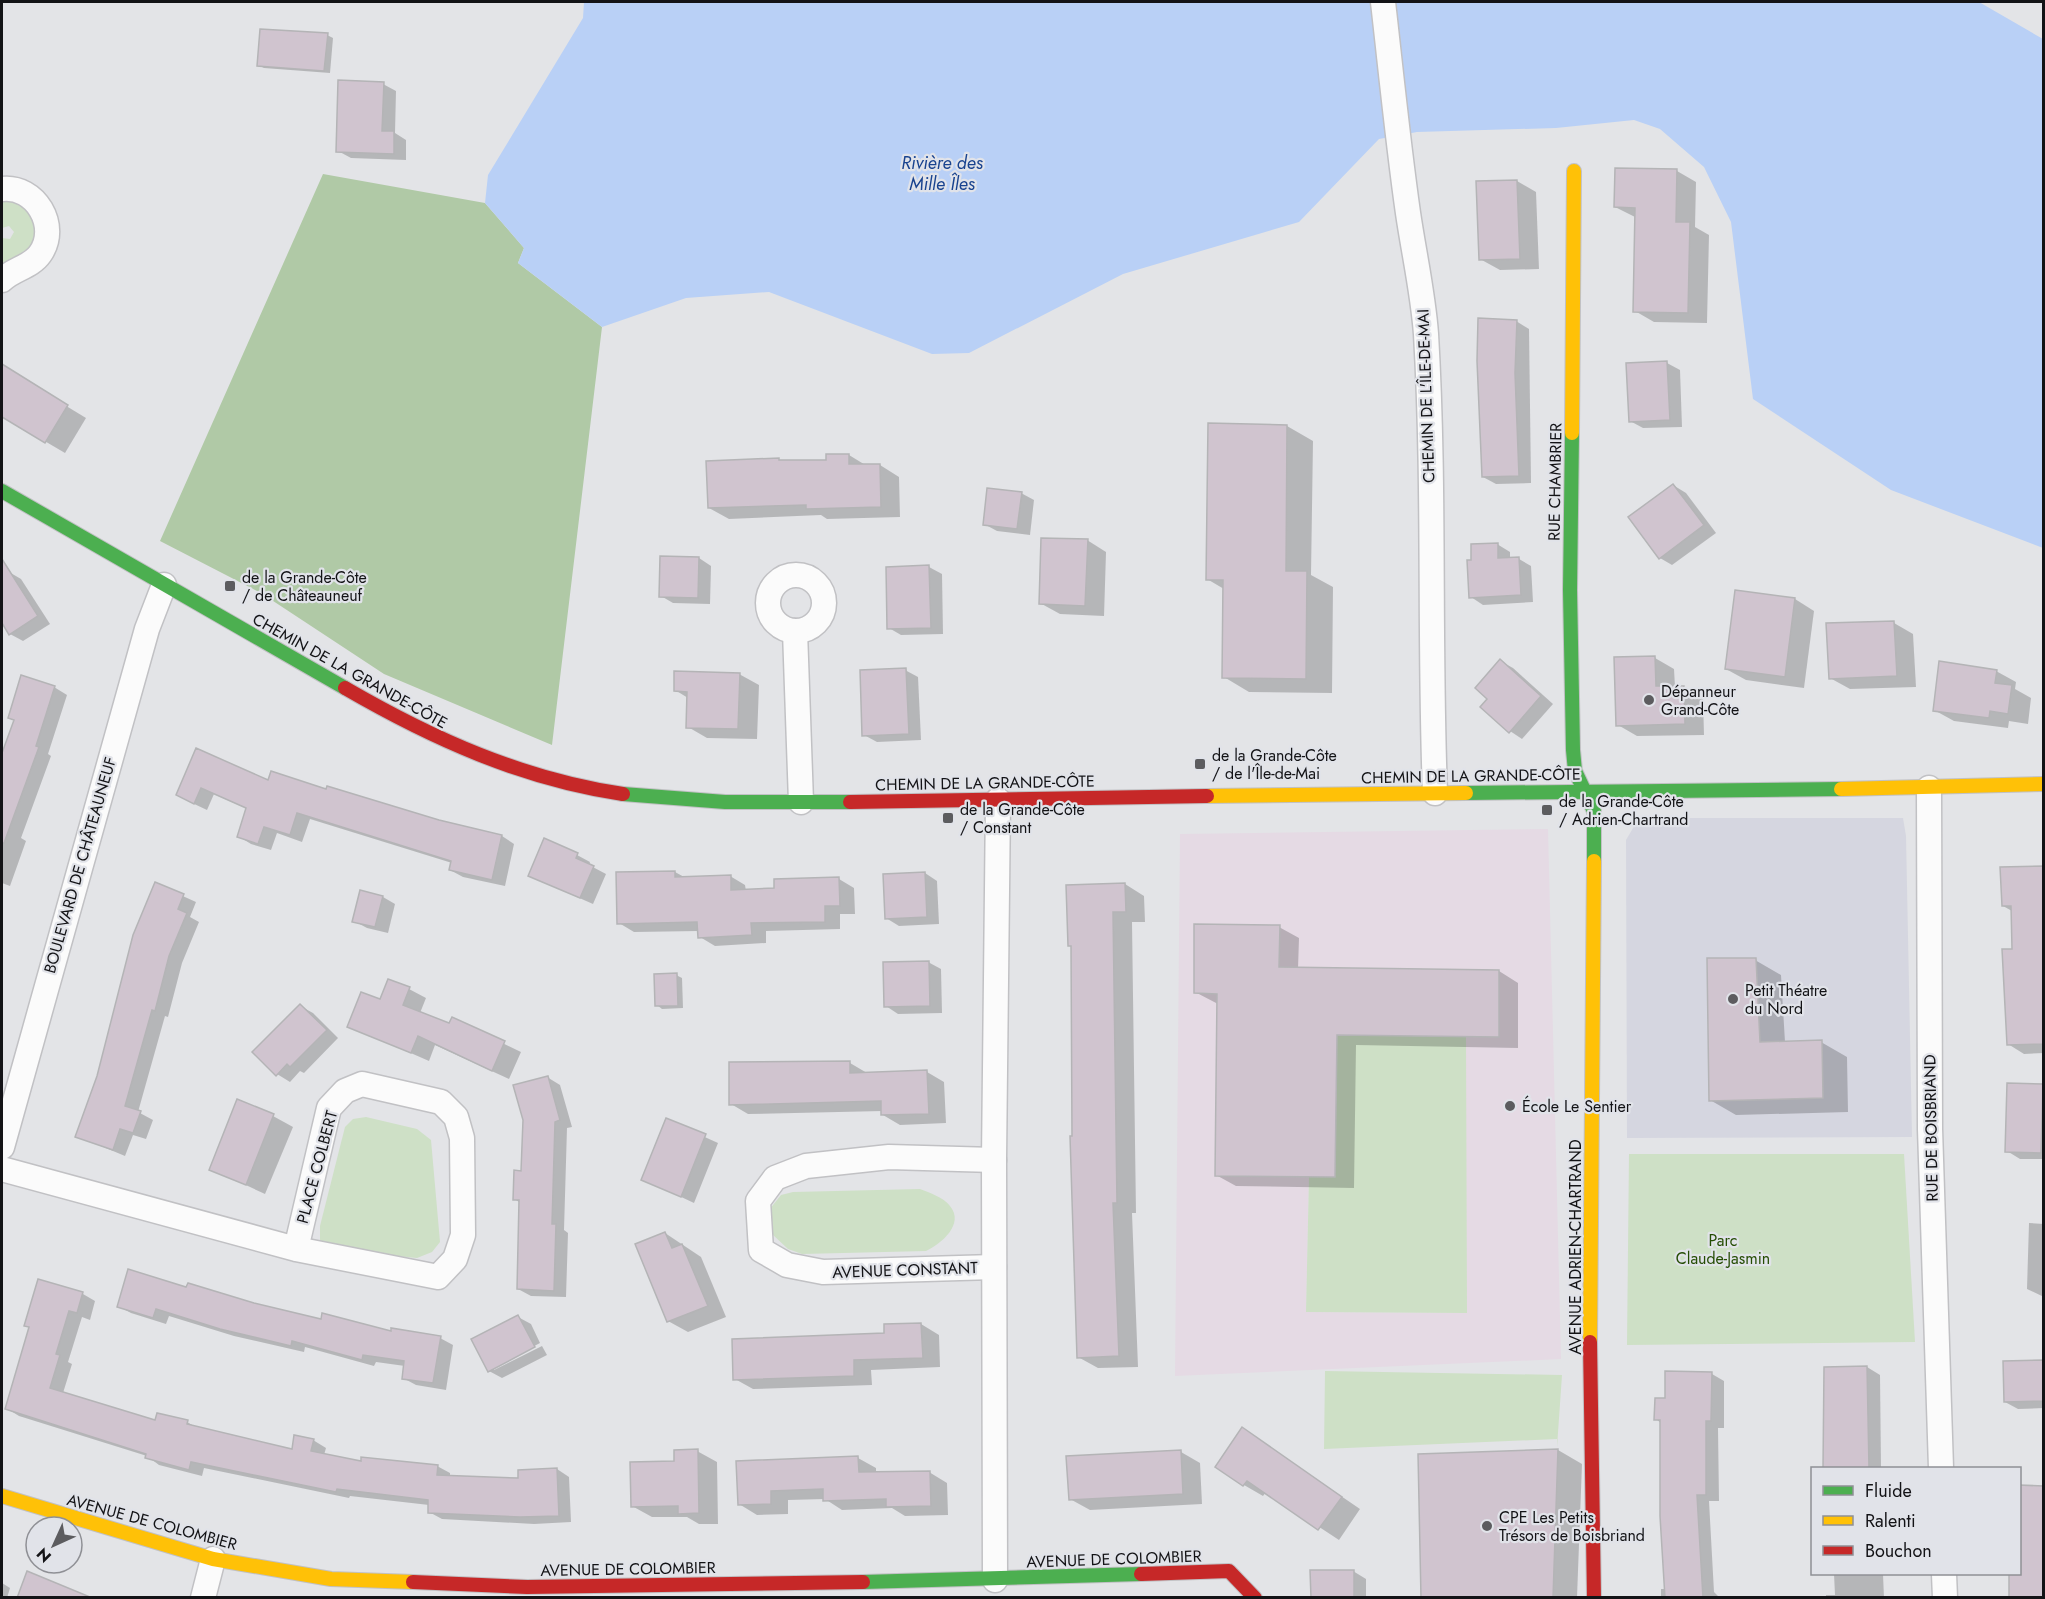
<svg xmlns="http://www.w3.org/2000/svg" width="2045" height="1599" viewBox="0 0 2045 1599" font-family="Jost,sans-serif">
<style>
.built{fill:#d5d6e0}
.education{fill:#e5dae4;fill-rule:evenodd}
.green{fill:#cee0c6}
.forest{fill:#b0c9a6}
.water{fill:#b9d0f6}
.shadow{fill:#0003}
.building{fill:#d0c4cf;stroke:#b4b4b6;stroke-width:1.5}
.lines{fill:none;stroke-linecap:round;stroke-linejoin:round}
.street-casing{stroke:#c1c1c4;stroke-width:27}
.fast-casing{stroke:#c1c1c4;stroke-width:16}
.slow-casing{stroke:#c1c1c4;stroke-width:16}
.jam-casing{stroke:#c1c1c4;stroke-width:16}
.street{stroke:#fbfbfb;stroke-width:24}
.fast{stroke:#4caf50;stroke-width:14}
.slow{stroke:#ffc107;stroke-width:14}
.jam{stroke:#c62828;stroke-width:14}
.poi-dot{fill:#5c5c5f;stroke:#e1e3e9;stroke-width:2}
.labels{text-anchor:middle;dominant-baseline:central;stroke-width:4.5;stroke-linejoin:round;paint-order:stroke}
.street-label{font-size:16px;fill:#131316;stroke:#e1e3e9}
.poi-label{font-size:16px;fill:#131316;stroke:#e1e3e9;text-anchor:start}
.park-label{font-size:16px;fill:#254d04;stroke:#e1e3e9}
.water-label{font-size:18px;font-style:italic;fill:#19438f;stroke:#e1e3e9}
</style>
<rect width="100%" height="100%" fill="#e3e4e7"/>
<!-- built -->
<polygon class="built" points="1639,818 1903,818 1906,836 1912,1137 1627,1138 1626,840"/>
<!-- education -->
<path class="education" d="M1548,829L1561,1359L1175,1376L1180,834ZM1194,925L1279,967L1499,970V1037H1466V1313L1306,1312L1309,1177L1215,1175L1217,994L1194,993Z"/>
<!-- green -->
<g class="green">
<path d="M2,199C30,202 39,218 33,245L2,266V238L10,239L14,232L9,226L2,228Z"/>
<polygon points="1337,1035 1466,1037 1467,1313 1306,1312 1309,1177 1335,1177"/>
<polygon points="366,1117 417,1129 431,1140 440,1242 432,1252 417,1258 329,1249 320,1240 320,1226 345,1127 353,1119"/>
<polygon points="1629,1154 1904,1154 1915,1342 1627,1345"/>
<path d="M920,1189C930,1193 943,1197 950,1206C965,1224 941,1244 926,1251L802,1254L788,1249L771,1233L769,1210L781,1195L793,1192Z"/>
<polygon points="1325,1371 1562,1375 1557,1447 1557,1439 1324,1449"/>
</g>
<!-- forest -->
<polygon class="forest" points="323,174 485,203 524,248 518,263 602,327 552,745 384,674 261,593 160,541"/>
<!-- water -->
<polygon class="water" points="584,2 1979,2 2043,39 2043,548 1891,490 1753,399 1731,222 1704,167 1660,129 1634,120 1556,128 1417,132 1379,139 1299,222 1123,274 969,353 932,354 769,292 686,298 602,327 518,263 524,248 485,203 488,175 583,18"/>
<!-- shadow -->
<g class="shadow">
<polygon points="327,35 333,38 330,73 264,68 258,65"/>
<polygon points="383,84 396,91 395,133 406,140 406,160 351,158 338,151"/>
<polygon points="1677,171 1696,182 1695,227 1709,235 1707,323 1654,322 1635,311 1637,218 1615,207"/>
<polygon points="1517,181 1536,192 1539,269 1500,270 1480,259"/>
<polygon points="1516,321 1529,329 1531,483 1496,484 1483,477"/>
<polygon points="1667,363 1680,370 1682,427 1643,428 1630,421"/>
<polygon points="7,370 86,418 65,453 2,416 2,379"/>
<polygon points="1209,425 1287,426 1313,441 1311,575 1333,587 1332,693 1249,692 1224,677 1224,589 1207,579"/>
<polygon points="849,455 867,466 880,465 899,477 900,517 827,519 821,515 729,519 709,508 779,460 783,462 827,461"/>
<polygon points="1673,485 1686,493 1716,533 1672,565 1660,558"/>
<polygon points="1021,493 1034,500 1030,535 997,531 984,524"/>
<polygon points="1087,540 1106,552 1104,616 1060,614 1040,603"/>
<polygon points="1497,544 1510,552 1510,559 1519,559 1531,566 1533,602 1483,605 1471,597 1473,561"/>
<polygon points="699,558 711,566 710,604 673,603 661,596"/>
<polygon points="929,567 942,574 943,634 901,635 889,628"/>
<polygon points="9,572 21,579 50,624 23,641 10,634 2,620 2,576"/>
<polygon points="1737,592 1795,599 1814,611 1804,688 1746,680 1726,669"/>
<polygon points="1894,623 1913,634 1916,687 1850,689 1830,678"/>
<polygon points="1655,658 1674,669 1675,687 1684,687 1703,698 1704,735 1637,736 1618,725"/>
<polygon points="1500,661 1513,668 1553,704 1522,739 1510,731 1489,699"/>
<polygon points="905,670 918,677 921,740 877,742 864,735"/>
<polygon points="1996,671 2016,682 2015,689 2031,698 2028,724 2009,721 2008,728 1954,721 1934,710"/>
<polygon points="739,674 759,685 757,739 707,738 688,727 688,698 675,690"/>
<polygon points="54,687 67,695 48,754 51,756 21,838 26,841 10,886 2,883 2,760 15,720"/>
<polygon points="197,750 269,782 327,791 502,836 514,844 505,886 463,877 450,870 452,863 310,819 302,842 277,833 271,850 251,844 238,836 248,809 214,794 207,810 190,802"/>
<polygon points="545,840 577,855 590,862 589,865 606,874 593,904 543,882"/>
<polygon points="2044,867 2044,1053 2024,1054 2008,1044 2013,951 2012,911 2003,906 2002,869"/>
<polygon points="675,872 686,878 730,876 745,885 746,891 776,889 839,879 854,888 855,914 840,914 840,929 766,931 766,943 715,946 700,937 699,931 634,932 619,923"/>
<polygon points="925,873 937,881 939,924 899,926 886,918"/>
<polygon points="156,884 196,902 190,917 199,922 182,963 168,1017 165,1016 138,1112 153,1120 146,1139 133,1135 125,1156 77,1136 99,1077"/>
<polygon points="1125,884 1144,896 1145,922 1132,922 1136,1213 1132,1213 1138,1367 1098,1368 1078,1357 1072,947 1069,945"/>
<polygon points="361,892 383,897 395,904 388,933 367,928 354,921"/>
<polygon points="1279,927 1299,938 1298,969 1499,971 1518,983 1518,1048 1356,1045 1354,1188 1236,1186 1216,1175 1218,1004 1195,992"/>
<polygon points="1755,960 1781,975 1785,1042 1821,1042 1847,1057 1848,1112 1736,1115 1710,1100"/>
<polygon points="928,962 941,969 942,1013 898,1014 886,1006"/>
<polygon points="676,975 682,978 683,1008 662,1009 657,1005"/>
<polygon points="409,989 426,998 420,1013 450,1025 453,1019 521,1052 509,1079 435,1045 429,1061 349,1026 381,1001"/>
<polygon points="300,1006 313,1013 338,1038 304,1073 300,1071 290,1082 277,1074"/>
<polygon points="850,1063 867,1073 927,1072 944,1082 946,1123 900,1125 883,1115 883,1111 748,1114 731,1104"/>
<polygon points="547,1077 560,1085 572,1127 567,1128 564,1230 568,1233 566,1297 531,1296 518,1289 521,1203 514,1199"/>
<polygon points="2043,1086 2044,1159 2020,1159 2007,1151"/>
<polygon points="273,1116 293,1127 265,1194 211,1169"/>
<polygon points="667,1120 718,1143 694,1203 643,1179"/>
<polygon points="2029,1223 2044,1224 2044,1297 2027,1289"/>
<polygon points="665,1233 701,1257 726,1317 688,1332 668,1321"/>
<polygon points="39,1280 83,1294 95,1301 90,1320 82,1317 68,1362 72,1364 63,1393 156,1422 187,1422 199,1429 293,1451 313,1440 326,1448 324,1455 362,1463 437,1466 450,1473 450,1477 520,1479 557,1469 569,1477 571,1522 534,1524 442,1519 429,1512 429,1505 350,1496 349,1498 204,1468 202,1476 159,1465 147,1456 19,1416 6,1408 30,1328 25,1325"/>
<polygon points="187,1289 322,1320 392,1333 440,1338 453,1345 446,1390 416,1385 403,1378 405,1366 376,1362 374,1366 305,1347 304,1352 234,1336 169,1316 166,1324 131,1313 118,1306"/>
<polygon points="518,1317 531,1324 540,1343 494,1367 494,1370 542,1346 547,1355 502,1378 489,1371"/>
<polygon points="921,1324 939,1335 940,1367 871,1370 872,1385 753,1389 735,1379"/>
<polygon points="2044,1361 2044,1408 2018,1409 2005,1402 2004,1362"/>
<polygon points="1867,1367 1880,1375 1881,1468 1823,1468 1827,1428"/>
<polygon points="1712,1374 1724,1381 1724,1428 1718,1428 1719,1501 1709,1501 1714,1592 1720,1598 1661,1598 1661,1589 1666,1589 1661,1423 1656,1419 1667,1399"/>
<polygon points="1243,1429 1360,1509 1339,1540 1266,1492 1263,1496 1244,1485"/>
<polygon points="1558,1450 1582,1464 1577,1598 1423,1598 1419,1455"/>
<polygon points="697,1451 717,1462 718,1524 699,1524 687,1517 652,1517 632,1506 676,1462"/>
<polygon points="1181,1452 1200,1463 1202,1504 1090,1510 1070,1499"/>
<polygon points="858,1458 876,1468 876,1473 929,1472 947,1483 948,1515 905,1516 892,1508 842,1510 825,1499 788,1500 788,1514 757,1515 739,1504 738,1462"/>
<polygon points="2020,1487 2044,1487 2044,1598 2010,1598 2011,1574 2020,1574"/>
<polygon points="1353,1571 1366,1579 1366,1598 1312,1598"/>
<polygon points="1834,1574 1883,1574 1884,1598 1826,1598 1826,1595 1835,1595"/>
<polygon points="2,1583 10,1588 7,1598 2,1598"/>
</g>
<!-- building -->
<g class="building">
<polygon points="260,29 328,33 324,71 257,66"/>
<polygon points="338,80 384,82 382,131 394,131 394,154 336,152"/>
<polygon points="1615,168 1677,169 1676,222 1690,222 1688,313 1633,312 1635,208 1614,207"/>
<polygon points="1517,180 1520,259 1479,260 1476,181"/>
<polygon points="1478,318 1517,320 1515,373 1519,476 1482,477 1477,361"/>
<polygon points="1667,361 1670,420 1629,422 1626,363"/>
<polygon points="2,364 68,405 45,443 2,417"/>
<polygon points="1208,423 1287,425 1286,571 1307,571 1306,679 1222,678 1223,580 1206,580"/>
<polygon points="826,454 849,454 849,464 880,464 881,507 806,509 806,505 708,508 706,461 779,458 779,460 826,460"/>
<polygon points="1673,484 1704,525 1659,559 1628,517"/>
<polygon points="987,488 1022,492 1017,529 983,525"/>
<polygon points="1041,538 1088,539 1085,606 1039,604"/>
<polygon points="1498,543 1498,558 1519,557 1521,595 1469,598 1467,560 1471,560 1471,544"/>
<polygon points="660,556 699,557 698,598 659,597"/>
<polygon points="2,559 38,616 9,635 2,623"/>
<polygon points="929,565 931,628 887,629 886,567"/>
<polygon points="1735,590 1795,598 1785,677 1725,669"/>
<polygon points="1894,621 1897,676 1829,679 1826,623"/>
<polygon points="1655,656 1656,686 1684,686 1685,724 1616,726 1614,657"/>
<polygon points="1500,659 1541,696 1509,733 1480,707 1487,699 1475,688"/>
<polygon points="1939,661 1997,670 1995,683 2012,685 2008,714 1990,711 1989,718 1933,711"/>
<polygon points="906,668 909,734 862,736 860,670"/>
<polygon points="674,671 740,673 738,729 686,728 687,692 674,691"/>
<polygon points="21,675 55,686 36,746 39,747 4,843 2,843 2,753 14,720 8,718"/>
<polygon points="196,748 268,780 271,771 326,789 327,786 439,820 502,835 492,880 449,870 451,861 297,813 290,835 264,827 258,844 237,837 246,808 201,788 194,804 176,795"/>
<polygon points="544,838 578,853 576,858 594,866 580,898 528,876"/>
<polygon points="2043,866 2043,1044 2007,1045 2002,949 2012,949 2011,906 2002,906 2000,867"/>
<polygon points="675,871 675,877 731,875 731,890 774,888 774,879 839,877 840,906 825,906 825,922 751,923 752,935 698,938 697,922 617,924 616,872"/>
<polygon points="925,872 927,917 885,919 883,874"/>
<polygon points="155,882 184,894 178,909 187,913 169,956 155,1011 152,1010 125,1106 141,1111 133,1133 120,1129 113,1150 75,1137 97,1076 133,935"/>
<polygon points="1125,883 1126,912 1113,912 1117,1203 1113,1203 1119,1356 1077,1358 1070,1136 1072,1136 1071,946 1068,946 1066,885"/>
<polygon points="360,890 383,896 375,927 352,922"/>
<polygon points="1194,924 1280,925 1279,967 1499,970 1499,1037 1337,1035 1335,1177 1215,1176 1217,994 1194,993"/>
<polygon points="1707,958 1756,958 1760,1042 1822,1040 1823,1098 1709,1101"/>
<polygon points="929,961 930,1006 884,1007 883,962"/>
<polygon points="677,973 678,1006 655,1006 654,974"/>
<polygon points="388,979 410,987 403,1005 449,1023 452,1017 505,1041 492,1071 418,1036 411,1053 347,1027 361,992 380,999"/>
<polygon points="300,1004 327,1030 290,1067 287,1064 276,1076 252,1052"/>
<polygon points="850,1061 850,1073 927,1070 929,1114 881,1115 881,1101 729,1105 729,1062"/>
<polygon points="548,1076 560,1120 555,1122 552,1224 556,1224 554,1291 517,1289 519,1200 513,1200 514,1170 521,1171 523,1120 513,1085"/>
<polygon points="2007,1083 2043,1084 2041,1153 2005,1152"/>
<polygon points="237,1099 274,1114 246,1185 209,1170"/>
<polygon points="666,1118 706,1134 681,1197 641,1180"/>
<polygon points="665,1232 672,1248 682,1244 708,1306 667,1322 635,1244"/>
<polygon points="128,1269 186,1287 188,1283 254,1303 321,1319 322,1313 391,1331 391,1328 441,1336 433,1383 402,1379 404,1361 363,1355 362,1360 292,1341 291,1346 220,1329 156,1309 153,1318 117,1307"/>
<polygon points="38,1279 83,1292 77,1313 69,1311 56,1354 60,1355 50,1388 155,1420 157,1413 188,1420 187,1424 292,1449 294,1435 314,1439 311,1451 361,1461 361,1457 438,1465 437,1475 518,1478 518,1470 557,1468 559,1516 520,1517 428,1513 428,1500 337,1489 336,1492 191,1462 189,1470 145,1458 146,1454 5,1409 29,1327 24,1326"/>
<polygon points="518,1315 535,1347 488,1372 471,1339"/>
<polygon points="921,1323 923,1358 854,1360 854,1376 733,1380 732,1339 884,1333 884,1324"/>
<polygon points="2043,1360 2043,1401 2004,1402 2003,1361"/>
<polygon points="1867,1366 1869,1468 1823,1468 1824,1367"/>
<polygon points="1665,1371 1712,1372 1711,1421 1706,1421 1706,1495 1697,1495 1703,1598 1665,1598 1660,1516 1660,1420 1654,1420 1655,1398 1665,1398"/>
<polygon points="1242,1427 1342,1497 1318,1530 1247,1481 1243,1486 1215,1467"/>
<polygon points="698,1449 699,1513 678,1514 678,1506 631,1507 630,1462 674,1461 674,1450"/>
<polygon points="1558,1449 1553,1598 1421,1598 1418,1454"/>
<polygon points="1181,1450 1183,1494 1069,1500 1066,1456"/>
<polygon points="858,1456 859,1472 930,1471 931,1506 886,1507 886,1499 823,1501 823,1489 771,1491 771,1504 738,1505 736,1461"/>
<polygon points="2019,1485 2043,1486 2043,1598 2009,1598 2009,1574 2019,1574"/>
<polygon points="1310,1570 1354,1570 1354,1598 1311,1598"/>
<polygon points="27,1571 90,1597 90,1598 17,1598"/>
</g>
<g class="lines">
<defs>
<g id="street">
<path d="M1383,2C1391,72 1398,143 1408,213C1414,254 1423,293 1426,334C1435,487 1429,640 1435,793"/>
<path d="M2,189C35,185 60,226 40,254C31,267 13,269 2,280"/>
<circle cx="796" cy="603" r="28"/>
<polyline points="795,631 801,802"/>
<polyline points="1929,788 1930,1129 1941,1468"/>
<polyline points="2,1147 147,629 164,585"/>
<polyline points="994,1160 889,1157 806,1166 775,1178 758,1201 761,1250 787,1265 823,1272 994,1267"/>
<polyline points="2,1169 296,1249 438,1277 455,1259 463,1235 462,1138 456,1117 441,1102 362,1084 345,1091 329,1108 296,1249"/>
<polyline points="1944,1574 1945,1598"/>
<polyline points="995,1580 994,1160 998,800"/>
<polyline points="203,1598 213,1559"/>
</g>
<g id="fast">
<polyline points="1572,433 1570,590 1573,750 1575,771 1594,811 1594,861"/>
<polyline points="2,491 345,688"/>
<polyline points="1466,793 1841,789"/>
<polyline points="623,794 725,802 850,802"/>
<polyline points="863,1582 1141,1574"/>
</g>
<g id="slow">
<polyline points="1572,433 1574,171"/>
<polyline points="1841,789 2044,784"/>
<polyline points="1207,796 1466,793"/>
<polyline points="1590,1342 1594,861"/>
<polyline points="2,1496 213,1559 331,1579 413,1582"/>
</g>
<g id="jam">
<path d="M345,688C433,739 522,779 623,794"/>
<polyline points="850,802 1207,796"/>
<polyline points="1590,1342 1594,1598"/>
<polyline points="1141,1574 1229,1571 1255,1598"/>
<polyline points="413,1582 527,1587 863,1582"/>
</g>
</defs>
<!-- street casing -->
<use href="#street" class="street-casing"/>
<!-- fast casing -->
<use href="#fast" class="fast-casing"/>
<!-- slow casing -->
<use href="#slow" class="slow-casing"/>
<!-- jam casing -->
<use href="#jam" class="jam-casing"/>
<!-- street -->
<use href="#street" class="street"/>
<!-- fast -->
<use href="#fast" class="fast"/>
<!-- slow -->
<use href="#slow" class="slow"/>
<!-- jam -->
<use href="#jam" class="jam"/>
</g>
<!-- markers -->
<g class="poi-dot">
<rect x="224" y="580" width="12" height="12" rx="3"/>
<circle cx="1649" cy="700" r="6"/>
<rect x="1194" y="758" width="12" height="12" rx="3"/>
<rect x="1541" y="804" width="12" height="12" rx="3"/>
<rect x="942" y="812" width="12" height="12" rx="3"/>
<circle cx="1733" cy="999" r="6"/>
<circle cx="1510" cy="1106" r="6"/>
<circle cx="1487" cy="1526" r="6"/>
</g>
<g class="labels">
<!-- street labels -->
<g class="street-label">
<text transform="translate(1426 396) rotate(-92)">CHEMIN DE L'ÎLE-DE-MAI</text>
<text transform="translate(1555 482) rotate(-89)">RUE CHAMBRIER</text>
<text transform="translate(350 671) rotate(29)">CHEMIN DE LA GRANDE-CÔTE</text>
<text transform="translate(1471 776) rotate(-1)">CHEMIN DE LA GRANDE-CÔTE</text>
<text transform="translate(985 783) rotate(-1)">CHEMIN DE LA GRANDE-CÔTE</text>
<text transform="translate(80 865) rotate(-74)">BOULEVARD DE CHÂTEAUNEUF</text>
<text transform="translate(1931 1128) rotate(-91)">RUE DE BOISBRIAND</text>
<text transform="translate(317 1167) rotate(-75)">PLACE COLBERT</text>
<text transform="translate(1575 1247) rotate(-90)">AVENUE ADRIEN-CHARTRAND</text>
<text transform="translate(905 1270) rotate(-2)">AVENUE CONSTANT</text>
<text transform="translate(152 1522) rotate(15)">AVENUE DE COLOMBIER</text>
<text transform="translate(1114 1559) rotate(-2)">AVENUE DE COLOMBIER</text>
<text transform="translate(628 1569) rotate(-1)">AVENUE DE COLOMBIER</text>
</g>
<!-- poi labels -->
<g class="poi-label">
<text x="242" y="577">de la Grande-Côte<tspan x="242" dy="18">/ de Châteauneuf</tspan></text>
<text x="1661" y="691">Dépanneur<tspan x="1661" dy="18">Grand-Côte</tspan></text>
<text x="1212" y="755">de la Grande-Côte<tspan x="1212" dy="18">/ de l'Île-de-Mai</tspan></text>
<text x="1559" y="801">de la Grande-Côte<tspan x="1559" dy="18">/ Adrien-Chartrand</tspan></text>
<text x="960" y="809">de la Grande-Côte<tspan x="960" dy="18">/ Constant</tspan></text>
<text x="1745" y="990">Petit Théatre<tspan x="1745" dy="18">du Nord</tspan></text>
<text x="1522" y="1106">École Le Sentier</text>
<text x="1499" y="1517">CPE Les Petits<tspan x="1499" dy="18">Trésors de Boisbriand</tspan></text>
</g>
<!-- park labels -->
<g class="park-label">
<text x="1723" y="1240">Parc<tspan x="1723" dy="18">Claude-Jasmin</tspan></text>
</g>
<!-- water labels -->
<g class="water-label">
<text x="942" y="163">Rivière des<tspan x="942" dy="21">Mille Îles</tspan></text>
</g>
</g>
<!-- border -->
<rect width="2045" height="1599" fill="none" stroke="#131316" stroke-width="6"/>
<!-- legend -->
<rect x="1811" y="1467" width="210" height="108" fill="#e1e3e9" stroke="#8f9095" stroke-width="1.5"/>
<rect x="1823" y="1486" width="30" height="9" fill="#4caf50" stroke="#8f9095" stroke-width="1.5"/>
<text x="1865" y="1497" font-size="18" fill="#131316">Fluide</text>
<rect x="1823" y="1516" width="30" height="9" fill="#ffc107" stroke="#8f9095" stroke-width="1.5"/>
<text x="1865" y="1527" font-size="18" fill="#131316">Ralenti</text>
<rect x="1823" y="1546" width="30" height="9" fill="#c62828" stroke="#8f9095" stroke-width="1.5"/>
<text x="1865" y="1557" font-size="18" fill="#131316">Bouchon</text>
<!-- north arrow -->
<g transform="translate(54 1545) rotate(225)"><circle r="28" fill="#e1e3e9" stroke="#8f9095" stroke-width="1.5"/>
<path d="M0-4.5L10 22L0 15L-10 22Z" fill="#5c5c5f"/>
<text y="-9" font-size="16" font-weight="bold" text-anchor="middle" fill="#131316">N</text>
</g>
</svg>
